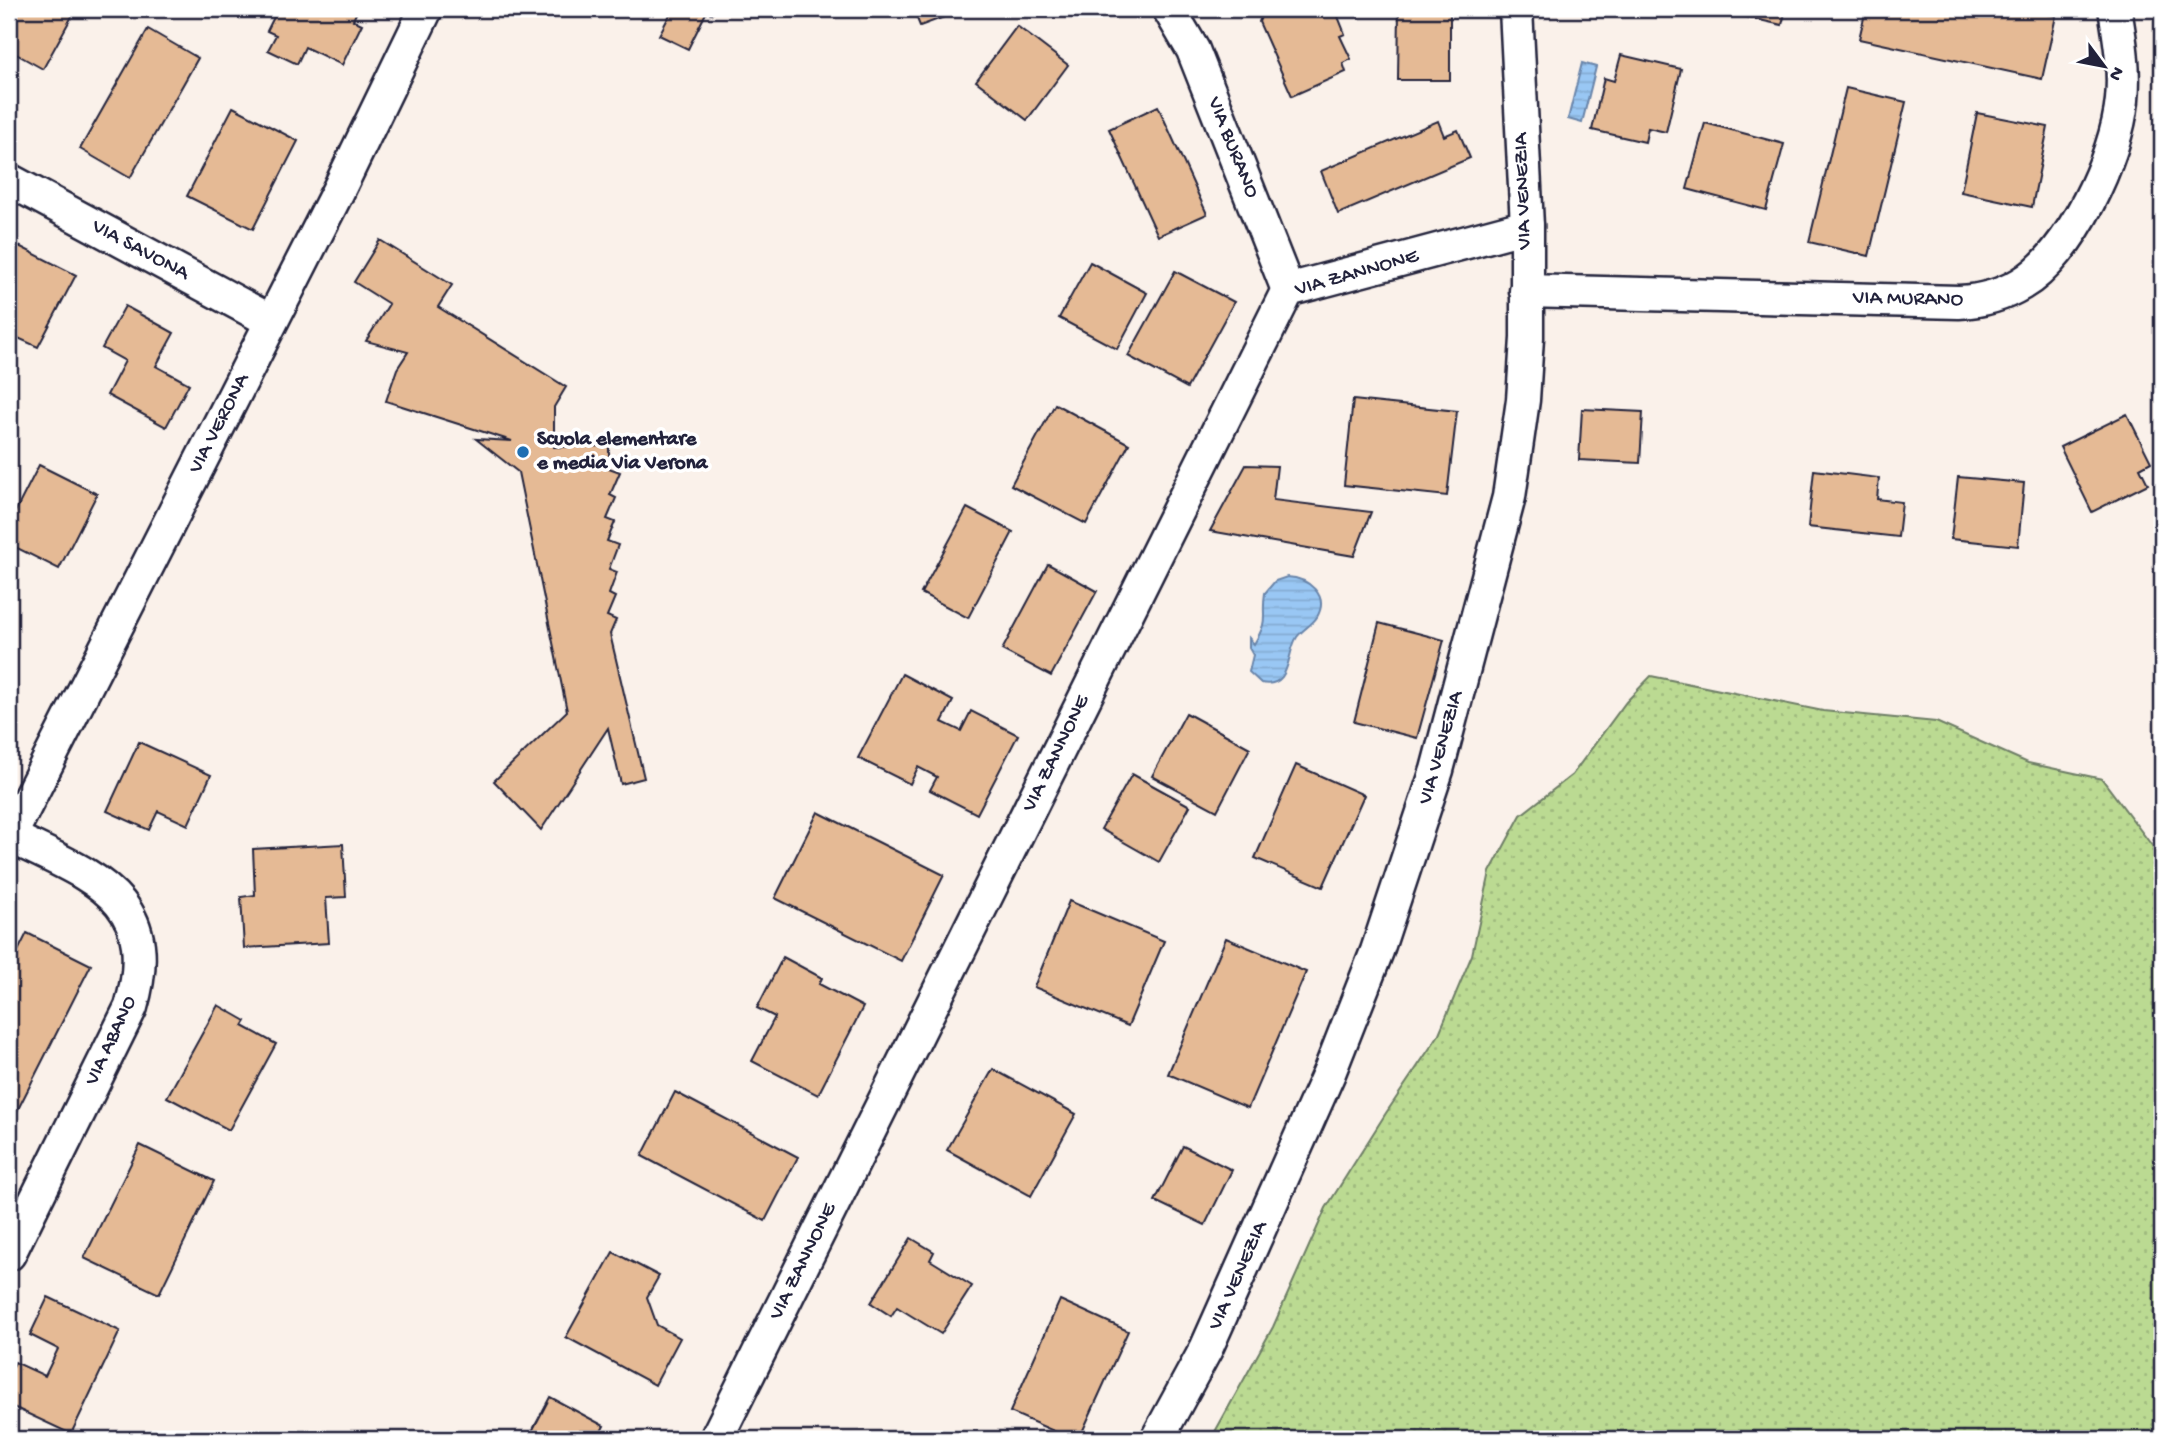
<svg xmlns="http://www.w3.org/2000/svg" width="2171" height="1448" viewBox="0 0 2171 1448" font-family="'Gochi Hand',sans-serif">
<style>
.grass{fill:url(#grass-dots);stroke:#6e7e66;stroke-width:2}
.water{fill:url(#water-rules);stroke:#6985aa;stroke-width:2}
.building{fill:#e5ba95;stroke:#22223b;stroke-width:2}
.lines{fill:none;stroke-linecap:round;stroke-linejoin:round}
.minor-casing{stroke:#22223b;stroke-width:37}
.minor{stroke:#fff;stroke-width:32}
.poi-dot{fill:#1f6fb2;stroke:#fff;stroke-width:2.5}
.labels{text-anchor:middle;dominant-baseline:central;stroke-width:7;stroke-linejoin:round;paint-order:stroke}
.street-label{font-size:21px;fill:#22223b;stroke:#fff}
.poi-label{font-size:21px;font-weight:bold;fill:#22223b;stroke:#fff;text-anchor:start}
</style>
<defs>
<pattern id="grass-dots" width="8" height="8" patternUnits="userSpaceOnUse" patternTransform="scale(1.75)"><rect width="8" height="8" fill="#bbda92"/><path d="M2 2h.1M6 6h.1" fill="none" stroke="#a0bb7f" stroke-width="1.8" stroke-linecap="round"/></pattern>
<pattern id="water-rules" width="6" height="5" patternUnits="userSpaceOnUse" patternTransform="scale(1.75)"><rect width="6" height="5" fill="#99c7f4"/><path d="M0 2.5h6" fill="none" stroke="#84abd2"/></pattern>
</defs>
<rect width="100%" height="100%" fill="#faf1ea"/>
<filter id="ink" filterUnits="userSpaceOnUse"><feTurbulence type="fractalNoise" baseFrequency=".0143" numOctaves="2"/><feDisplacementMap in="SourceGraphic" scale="14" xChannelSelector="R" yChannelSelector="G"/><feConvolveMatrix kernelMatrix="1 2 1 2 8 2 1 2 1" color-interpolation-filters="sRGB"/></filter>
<g filter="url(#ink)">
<!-- grass -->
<polygon class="grass" points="1651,676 1823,711 1936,722 2028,763 2102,779 2162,859 2162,1439 1211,1439 1273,1327 1326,1208 1386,1113 1438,1036 1472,955 1490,872 1521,815 1572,775 1626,702"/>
<!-- water -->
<g class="water">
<polygon points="1582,63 1596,67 1582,123 1568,119"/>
<path d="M1287,577C1308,578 1330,595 1317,617C1312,625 1303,629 1297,637C1286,653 1292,689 1261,683L1249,672L1253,655L1249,648V638L1254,644C1270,618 1261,618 1265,593L1275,581Z"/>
</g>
<!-- building -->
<g class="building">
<polygon points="9,9 76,9 43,69 9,50"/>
<polygon points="278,9 358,9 353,20 362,24 342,65 305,47 297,64 268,50 276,35 267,31"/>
<polygon points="673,9 714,9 712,14 707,11 688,49 659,35"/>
<polygon points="913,9 966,9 920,26"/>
<polygon points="1264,9 1335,9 1345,34 1340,36 1351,59 1343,63 1346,72 1292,96 1259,22"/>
<polygon points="1399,9 1450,9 1450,80 1398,80"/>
<polygon points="1710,9 1786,9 1782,25"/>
<polygon points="1866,9 2023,9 2056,16 2042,79 1859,39"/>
<polygon points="1017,26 1068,65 1027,120 976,81"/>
<polygon points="148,29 198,58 130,178 80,149"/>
<polygon points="1621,55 1681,69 1666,132 1648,128 1645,142 1592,130 1604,78 1614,81"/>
<polygon points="1846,88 1906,102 1869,256 1809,242"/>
<polygon points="1158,106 1207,214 1158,236 1109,129"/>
<polygon points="233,107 298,141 253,229 187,196"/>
<polygon points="1977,113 2048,127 2032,207 1961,192"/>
<polygon points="1438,121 1444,136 1458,130 1470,158 1338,214 1321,171"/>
<polygon points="1705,123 1784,144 1766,210 1687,189"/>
<polygon points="380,240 452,285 438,307 566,387 554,407 554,447 609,446 609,468 620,472 610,495 616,498 607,519 615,522 607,541 618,545 609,569 617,572 609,594 615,597 607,616 616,620 610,634 644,778 621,784 608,728 541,830 494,781 567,711 518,472 476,439 512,441 386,401 397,369 408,352 366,341 389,304 354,282"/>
<polygon points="9,241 76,275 38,347 16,337 9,351"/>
<polygon points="1090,262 1147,293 1117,349 1059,318"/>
<polygon points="1175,271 1234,302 1187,388 1128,356"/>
<polygon points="125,306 174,333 156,366 189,384 166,427 107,395 125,361 102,348"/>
<polygon points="1353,400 1457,411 1447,496 1344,485"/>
<polygon points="1055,404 1129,444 1086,524 1011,485"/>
<polygon points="1582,409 1643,412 1640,463 1579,460"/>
<polygon points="2127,414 2151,462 2140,468 2148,484 2092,512 2060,447"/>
<polygon points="39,465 97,494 59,569 9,544 9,524"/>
<polygon points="1246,465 1277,466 1273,500 1371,512 1354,556 1210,531"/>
<polygon points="1814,470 1879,478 1877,499 1902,502 1898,537 1808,527"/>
<polygon points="1958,477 2024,483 2018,546 1951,539"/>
<polygon points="967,508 1013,532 968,618 921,593"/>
<polygon points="1048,564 1097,591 1051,676 1002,650"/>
<polygon points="1379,623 1444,640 1417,738 1354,722"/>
<polygon points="902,674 953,701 942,722 961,731 971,711 1018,735 977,814 930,790 937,777 918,767 910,784 858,758"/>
<polygon points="1186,713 1250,748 1217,811 1152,776"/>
<polygon points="139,742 211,775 188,825 158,811 149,830 107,811"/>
<polygon points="1296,765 1364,795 1323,887 1255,858"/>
<polygon points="1132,774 1190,806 1159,862 1101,829"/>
<polygon points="818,812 944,875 901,961 775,898"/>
<polygon points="343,844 346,897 326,898 329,943 244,948 241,897 255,895 253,849"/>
<polygon points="1069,901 1164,941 1128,1026 1034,987"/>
<polygon points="27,933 91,965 9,1127 9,969"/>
<polygon points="1226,938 1306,972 1248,1108 1168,1074"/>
<polygon points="783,957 822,978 819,984 863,1007 818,1095 752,1061 775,1017 757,1008"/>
<polygon points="218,1005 246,1021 243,1026 276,1044 229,1130 167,1097"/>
<polygon points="993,1069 1076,1114 1031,1196 947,1150"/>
<polygon points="675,1092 798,1157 765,1221 642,1156"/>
<polygon points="140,1145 214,1181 159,1294 84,1258"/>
<polygon points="1183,1146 1232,1170 1205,1225 1155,1201"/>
<polygon points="911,1238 934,1252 930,1260 972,1286 941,1334 897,1307 891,1316 871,1303"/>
<polygon points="613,1252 659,1276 647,1297 657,1325 680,1338 655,1385 566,1337"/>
<polygon points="48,1297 120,1331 71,1434 9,1405 9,1375 15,1362 45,1376 58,1349 30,1335"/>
<polygon points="1060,1300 1128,1331 1079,1439 1072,1439 1010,1412"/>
<polygon points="550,1397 604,1426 597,1439 528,1439"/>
</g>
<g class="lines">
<defs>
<g id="minor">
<polyline points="1169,9 1193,50 1288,290"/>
<polyline points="9,180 271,321"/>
<path d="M1526,291L1959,302C1981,301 2001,296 2021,284C2071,255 2117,156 2122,100C2125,69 2120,39 2115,9"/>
<polyline points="9,838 338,191 426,9"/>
<path d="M9,1254L131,1007C163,896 91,877 10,836"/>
<polyline points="716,1439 1288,290 1527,226"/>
<polyline points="1157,1439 1206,1349 1329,1073 1377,951 1437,770 1509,497 1523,400 1527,338 1527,226 1516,9"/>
</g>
</defs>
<!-- minor casing -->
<use href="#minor" class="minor-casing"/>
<!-- minor -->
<use href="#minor" class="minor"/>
</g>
</g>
<!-- markers -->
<circle class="poi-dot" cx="523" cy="452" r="7"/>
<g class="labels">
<!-- street labels -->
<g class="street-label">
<text transform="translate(1232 148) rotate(68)">VIA BURANO</text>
<text transform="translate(1524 191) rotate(-92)">VIA VENEZIA</text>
<text transform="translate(140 251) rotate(28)">VIA SAVONA</text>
<text transform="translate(1357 274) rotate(-16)">VIA ZANNONE</text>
<text transform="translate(1908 300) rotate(1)">VIA MURANO</text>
<text transform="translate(220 424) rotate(-63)">VIA VERONA</text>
<text transform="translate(1442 748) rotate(-74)">VIA VENEZIA</text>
<text transform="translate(1057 754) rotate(-64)">VIA ZANNONE</text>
<text transform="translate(112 1041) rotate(-65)">VIA ABANO</text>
<text transform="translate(804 1262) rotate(-64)">VIA ZANNONE</text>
<text transform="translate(1239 1276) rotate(-66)">VIA VENEZIA</text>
</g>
<!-- poi labels -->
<g class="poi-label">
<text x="537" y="440">Scuola elementare<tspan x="537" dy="24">e media Via Verona</tspan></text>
</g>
</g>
<!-- margin -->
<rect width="2171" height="1448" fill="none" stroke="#fff" stroke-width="35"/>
<rect x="18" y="18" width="2136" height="1413" fill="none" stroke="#22223b" stroke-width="2.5" filter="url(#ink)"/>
<!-- north arrow -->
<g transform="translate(2104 66) rotate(122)" stroke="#ffffff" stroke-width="5" paint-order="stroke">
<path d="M0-5L12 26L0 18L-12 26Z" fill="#22223b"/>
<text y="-10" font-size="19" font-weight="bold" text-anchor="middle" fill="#22223b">N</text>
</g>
</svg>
